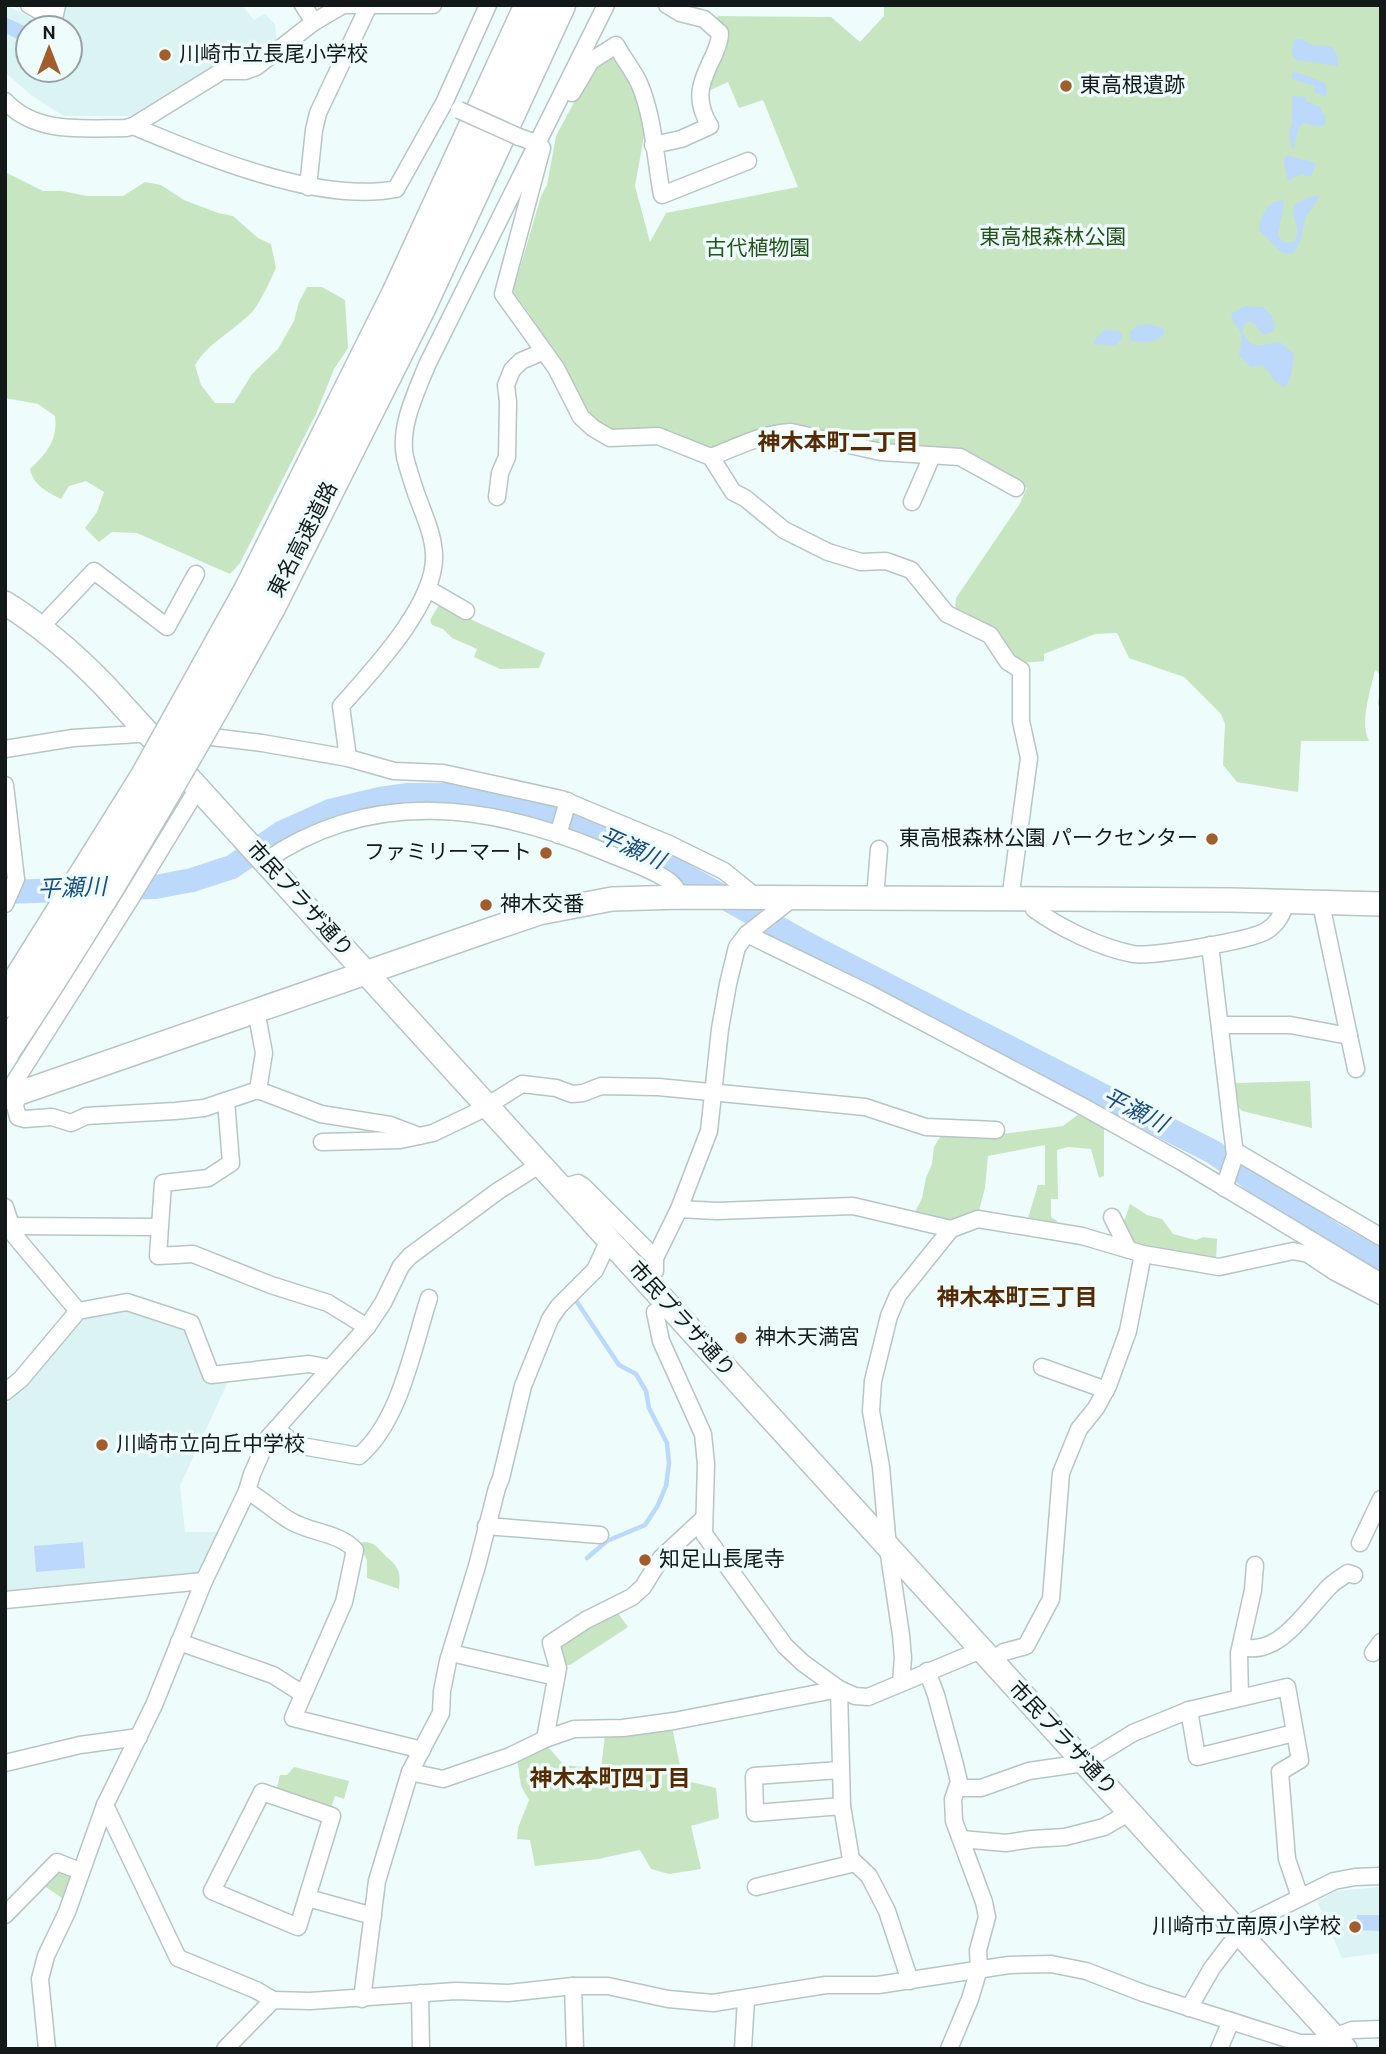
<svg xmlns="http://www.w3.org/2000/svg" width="1386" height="2054" viewBox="0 0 1386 2054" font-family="Overpass,'Noto Sans JP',sans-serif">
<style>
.built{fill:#dbf3f3}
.green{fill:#c8e5c1}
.water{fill:#bcd9fb}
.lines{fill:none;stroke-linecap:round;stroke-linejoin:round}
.stream{stroke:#bcd9fb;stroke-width:4.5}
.river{stroke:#bcd9fb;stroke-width:24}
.street-casing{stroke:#b7c5c5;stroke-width:19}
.secondary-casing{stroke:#b7c5c5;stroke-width:26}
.highway-casing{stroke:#b7c5c5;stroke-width:33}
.street{stroke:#fff;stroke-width:16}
.secondary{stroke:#fff;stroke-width:23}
.highway{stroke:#fff;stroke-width:30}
.street-bridge-casing{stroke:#b7c5c5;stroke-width:19;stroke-linecap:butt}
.highway-bridge-casing{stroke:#b7c5c5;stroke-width:33;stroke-linecap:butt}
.street-bridge{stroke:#fff;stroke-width:16}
.highway-bridge{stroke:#fff;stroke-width:30}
.poi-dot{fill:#a15e2c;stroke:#eefcfc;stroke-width:2.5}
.labels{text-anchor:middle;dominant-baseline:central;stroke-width:7;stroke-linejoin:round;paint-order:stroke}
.poi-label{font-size:21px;fill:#131818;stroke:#eefcfc;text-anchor:start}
.park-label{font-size:21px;fill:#245218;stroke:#eefcfc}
.street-label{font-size:21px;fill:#131818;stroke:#eefcfc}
.neighbourhood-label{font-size:23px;font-weight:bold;fill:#562a03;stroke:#eefcfc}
.water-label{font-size:23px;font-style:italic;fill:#1b4c7f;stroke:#eefcfc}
</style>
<rect width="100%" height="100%" fill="#eefcfc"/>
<!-- built -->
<g class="built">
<polygon points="5,5 52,28 28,28 28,70 70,70 70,28 58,28 61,5 242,5 254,20 265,14 275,24 277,45 245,65 137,116 64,116 31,95 5,72"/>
<polygon points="127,1307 186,1326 198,1357 230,1377 180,1486 185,1532 222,1532 208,1563 191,1579 5,1595 5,1405 9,1402 7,1397 81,1313"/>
<polygon points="1381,1887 1381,1953 1342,1958 1317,1901 1336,1891"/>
</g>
<!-- green -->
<g class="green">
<path d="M884,5H1381V710L1378,705L1381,675L1375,670C1371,690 1359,722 1369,741H1301L1298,792L1237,782L1223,765L1225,724L1221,714L1184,677L1129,658L1117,633L1095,634L1044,654V661L1022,663L993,631L955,611L956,598L1019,505L1027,488L960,452L915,451L791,430L716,453L607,433L584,414L530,315L513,292L541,196L547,185L556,136L595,63L615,50L647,119L635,186L650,242L666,213L798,187L763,100L739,108L728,82L702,94L722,41L712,20L719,16L831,17L860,42L884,16Z"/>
<path d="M5,172L43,191H62L87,196H123L145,182L161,185L184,200L218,213L233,216L258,238L271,244L276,268C271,279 259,305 252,312C234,331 209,342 195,365L201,385L215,403H234L252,374L278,349L294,321L299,302L307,287H322L345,300L348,348L334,369L316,414L240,563L230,574L137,533L112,532L99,542L85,528L97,512L104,492L86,481L69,486L61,499C47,492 33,485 30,469C47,453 58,440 55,416L38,404L5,398Z"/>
<polygon points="439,605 545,653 539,668 500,669 474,657 477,649 452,638 443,629 432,625 430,620"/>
<polygon points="1310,1081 1312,1128 1242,1111 1238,1107 1236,1083"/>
<polygon points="1083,1111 1104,1124 1104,1176 1099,1178 1091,1149 1068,1147 1057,1150 1058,1199 1051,1199 1051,1217 1057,1221 1055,1226 1031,1222 1028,1218 1038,1185 1045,1185 1045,1145 988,1156 985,1188 978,1214 958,1221 914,1214 922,1198 926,1178 932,1164 934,1147 942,1134 987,1136 1063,1126"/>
<polygon points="1130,1204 1147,1215 1162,1219 1173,1234 1196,1240 1203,1237 1217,1239 1216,1263 1134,1248 1119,1223 1125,1219"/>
<path d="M365,1542C378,1543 379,1551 388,1558C399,1567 401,1574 399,1589L367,1578V1560L358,1543Z"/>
<path d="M617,1612L628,1627L570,1665H563L558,1652C568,1631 596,1622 617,1612Z"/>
<polygon points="672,1727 683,1780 716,1788 719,1818 691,1826 701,1869 669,1874 651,1869 640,1850 598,1859 535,1866 530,1840 517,1839 518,1828 529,1800 521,1786 517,1758 547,1746 564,1765 601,1769 605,1735"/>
<polygon points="294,1767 349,1781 344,1799 335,1796 331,1808 277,1788 280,1775 287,1775"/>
<polygon points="56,1870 68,1872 70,1878 62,1898 43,1885"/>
</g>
<!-- water -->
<g class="water">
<polygon points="5,17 29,28 28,44 5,33"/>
<polygon points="1296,39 1302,39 1312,45 1332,47 1338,57 1338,66 1296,60 1292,55 1293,42"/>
<polygon points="1296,72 1323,82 1327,87 1326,97 1315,93 1314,86 1292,79 1291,73"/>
<polygon points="1292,96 1306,97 1307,102 1321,107 1321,112 1325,114 1325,124 1321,127 1303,123 1299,128 1294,148 1291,148 1289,128 1292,125"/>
<polygon points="1285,155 1316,163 1311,177 1301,174 1288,181 1284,163"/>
<path d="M1319,195C1317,204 1311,208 1307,216C1300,230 1305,243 1291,254L1281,252L1259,230C1260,216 1268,201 1282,200L1284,202L1278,236L1285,243L1294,242C1308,223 1270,205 1319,195Z"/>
<path d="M1245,306L1263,307L1272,316L1275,326L1273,332L1263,335C1258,328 1257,325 1249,321L1245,323L1242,332C1254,352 1261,344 1280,342L1294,354L1291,377L1285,387C1273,385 1271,372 1263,365L1251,367L1239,356C1240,348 1243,339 1240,331C1236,324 1232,322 1231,314Z"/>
<path d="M1150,324L1164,329V334C1155,343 1141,345 1130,340V332L1138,325Z"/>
<path d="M1105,329L1121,332L1122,338C1116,350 1105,344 1094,344L1093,341Z"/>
<polygon points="83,1542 85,1568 36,1572 34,1546"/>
<polygon points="1357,1915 1381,1915 1381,1931 1357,1930"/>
</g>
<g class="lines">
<!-- stream -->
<polyline class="stream" points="575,1299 619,1365 636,1374 646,1391 649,1408 667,1443 669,1463 666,1486 658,1505 645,1525 607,1541 587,1558"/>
<!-- river -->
<polyline class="river" points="5,892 155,887 192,880 232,867 281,833 330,811 380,799 408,795 458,795 502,804 556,818 641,851 809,945 1213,1152 1332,1234 1381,1261"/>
<defs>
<g id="street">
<polyline points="29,5 54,19 57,5"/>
<polyline points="303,5 314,22"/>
<path d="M572,93L591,61L616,45C623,58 633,70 639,83C654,117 655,158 662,195L748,161"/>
<path d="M5,101C36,135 85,128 126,128L133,126L222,71H245L256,67L314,22L343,5H433"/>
<path d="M133,126C205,156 318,204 396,189L444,103L488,5"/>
<polyline points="519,137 536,143 542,148 503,294 556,368 581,417 593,428 610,438 658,436 711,457 733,492 745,498 784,530 828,552 861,562 886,561 911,570 947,614 990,635 1008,662 1021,670 1021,721 1029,758 1010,900"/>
<path d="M653,145L681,139L710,126C693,99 701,81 714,55C717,47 720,42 720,33L704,19L680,13L667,5"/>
<polyline points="308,187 314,130 318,113 369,5"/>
<path d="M711,457C737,447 763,433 791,432L881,452L960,457L1016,488"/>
<polyline points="497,497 500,473 507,457 508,402 506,385 512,370 521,361 542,352"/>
<polyline points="912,502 932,456"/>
<polyline points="428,589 466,611"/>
<polyline points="40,628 94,571 167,627 196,574"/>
<polyline points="195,735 262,743 348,758 394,771 443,773 561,799 669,844 724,871 756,897"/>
<polyline points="5,749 73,738 155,733"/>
<path d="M348,758L341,706C372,671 437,603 434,554C433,533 423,513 416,493C412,481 408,469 405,457C399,426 416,393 427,365L606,5"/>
<polyline points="5,785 16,879 5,904"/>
<polyline points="558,835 568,801"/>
<path d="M264,862C371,787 492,804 605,852C626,861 651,868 669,881C674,884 678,892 682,897"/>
<polyline points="875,898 879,849"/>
<path d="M1034,900V909C1060,928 1101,948 1133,954C1151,957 1249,941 1266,931C1278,924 1282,914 1287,901"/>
<polyline points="1321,904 1356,1069"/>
<polyline points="747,934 870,994 1082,1106 1182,1162 1381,1282"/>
<polyline points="1210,945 1235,1155 1224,1188"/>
<polyline points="1220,1025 1290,1025 1349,1036"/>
<polyline points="258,1090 321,1114 390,1125 419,1136 433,1133 477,1112 522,1084 556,1088 572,1094 583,1093 601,1086 658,1087 865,1107 926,1127 996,1130"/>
<polyline points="18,1094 15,1106 18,1117 25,1119 52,1117 71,1123 86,1116 175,1111 204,1108 258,1090 264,1053 256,1010"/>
<polyline points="5,1097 131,898 198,788"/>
<polyline points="226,1101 231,1163 208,1178 163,1183 158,1256 193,1254 271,1285 328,1303 367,1327"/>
<polyline points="322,1142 400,1140 419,1136"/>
<polyline points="1235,1151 1381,1237"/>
<polyline points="561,1188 578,1183 583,1186 655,1258"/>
<polyline points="5,1207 14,1235 78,1311"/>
<polyline points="679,1209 717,1211 853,1206 951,1229 978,1219 1082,1236 1143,1254 1219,1267 1293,1251 1308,1254 1335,1272 1381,1296"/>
<polyline points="1112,1217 1128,1249"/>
<polyline points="12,1226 159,1227"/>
<polyline points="655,1271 655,1258 679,1209 709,1131 720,1029 728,984 737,947 747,934 793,898"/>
<polyline points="655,1312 661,1341 703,1434 706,1464 704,1534 785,1646 803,1663 839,1689 842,1806 851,1859 869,1876 887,1911 910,1981"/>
<polyline points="1042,1367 1106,1390"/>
<polyline points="5,1392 21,1379 78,1311 127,1302 191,1323 211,1375 309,1364 330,1368"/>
<path d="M276,1429L296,1445L359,1456C400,1422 413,1347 429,1298"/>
<path d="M247,1491C262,1499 274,1511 289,1520C309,1533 339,1532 355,1550L344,1602L293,1718L422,1750"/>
<polyline points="486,1526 600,1535"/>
<polyline points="1360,1543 1381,1499"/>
<polyline points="5,1600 204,1581"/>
<polyline points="179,1642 273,1675 303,1694"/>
<path d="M1241,1647C1280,1657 1306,1610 1330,1586C1335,1581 1342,1577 1348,1573L1354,1575"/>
<polyline points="451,1653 556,1677"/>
<polyline points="1373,1653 1381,1642"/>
<polyline points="990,1661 1004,1652 1026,1646 1051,1599 1061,1473 1079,1429 1096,1408 1108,1386 1128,1331 1143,1254"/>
<polyline points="927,1671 936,1695 955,1765 959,1782 953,1799 954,1821 984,1902 987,1917 978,1950 979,1969 970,1999 949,2049"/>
<polyline points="901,1682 903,1658 901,1635 888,1548 881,1467 871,1411 873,1381 889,1316 898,1295 951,1229"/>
<polyline points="1240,1697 1239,1653 1253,1590 1255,1565"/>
<polyline points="1189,1710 1197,1757 1294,1733"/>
<polyline points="545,1739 558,1668 551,1643 586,1620 632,1597 643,1587 661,1558 703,1519"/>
<polyline points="5,1763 80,1745 139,1737"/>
<polyline points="840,1770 754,1776 755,1813 842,1806"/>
<polyline points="410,1772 443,1779 510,1756 545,1739 574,1729 623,1728 674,1721 839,1689 855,1696 868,1697 981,1650"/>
<polyline points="958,1788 981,1788 1029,1771 1084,1763 1133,1733 1189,1710 1287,1687 1300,1760 1280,1772 1287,1859 1300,1897"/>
<polygon points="262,1792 332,1816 298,1927 212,1891"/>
<polyline points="105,1805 178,1958 256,1990 273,2000"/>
<polyline points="961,1839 1006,1843 1032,1839 1065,1837 1104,1827 1130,1812"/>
<polyline points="756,1887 855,1863"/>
<polyline points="308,1898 373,1916"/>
<polyline points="5,1915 57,1862 80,1871"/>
<polyline points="573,1986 575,2049"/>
<polyline points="420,1993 421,2049"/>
<polyline points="362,1999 377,1881 410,1772 441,1713 442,1691 448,1661 477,1566 497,1488 501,1478 523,1386 550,1319 559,1306 595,1270 609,1240"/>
<polyline points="1189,2008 1212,1968 1245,1925 1334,1881 1355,1877 1381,1876"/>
<polyline points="47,2049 40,1979 46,1956 67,1912 105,1805 154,1705 204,1581 247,1491 252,1474 268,1438 367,1327 383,1303 401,1266 410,1256 498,1191 539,1165"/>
<polyline points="225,2049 273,2000 310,2001 456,1991 508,1993 573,1986 608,1986 668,1999 713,2003 826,1985 878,1985 1009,1965 1051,1964 1086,1971 1143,1993 1300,2043 1319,2043 1352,2030 1381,2029"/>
<polyline points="743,2049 746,1999"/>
<polyline points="1219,2049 1231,2021"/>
</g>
<g id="secondary">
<path d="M5,603C42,626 75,655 105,686L1345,2049"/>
<polyline points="5,1098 495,928 539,913 612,899 682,897 1230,900 1381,904"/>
</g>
<g id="highway">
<polyline points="249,591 397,294 530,5"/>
<polyline points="270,607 421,306 560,5"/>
</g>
</defs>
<!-- street casing -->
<use href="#street" class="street-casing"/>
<!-- secondary casing -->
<use href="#secondary" class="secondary-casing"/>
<!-- highway casing -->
<use href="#highway" class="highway-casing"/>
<!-- street -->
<use href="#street" class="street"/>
<!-- secondary -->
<use href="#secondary" class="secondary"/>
<!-- highway -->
<use href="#highway" class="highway"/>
<defs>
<polyline id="street-bridge" points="459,110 519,137"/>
<g id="highway-bridge">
<polyline points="5,1002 145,778 249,591"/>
<path d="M5,1050C101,907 187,758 270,607"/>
</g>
</defs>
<!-- street-bridge casing -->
<use href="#street-bridge" class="street-bridge-casing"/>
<!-- highway-bridge casing -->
<use href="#highway-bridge" class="highway-bridge-casing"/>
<!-- street-bridge -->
<use href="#street-bridge" class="street-bridge"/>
<!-- highway-bridge -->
<use href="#highway-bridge" class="highway-bridge"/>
</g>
<!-- markers -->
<g class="poi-dot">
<circle cx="165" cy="55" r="7"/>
<circle cx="1066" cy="86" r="7"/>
<circle cx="1212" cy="839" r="7"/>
<circle cx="546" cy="853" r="7"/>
<circle cx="486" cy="905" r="7"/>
<circle cx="741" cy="1338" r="7"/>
<circle cx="102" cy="1445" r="7"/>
<circle cx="645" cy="1560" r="7"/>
<circle cx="1355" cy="1927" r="7"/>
</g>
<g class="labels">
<!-- poi labels -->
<g class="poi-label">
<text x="179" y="55">川崎市立長尾小学校</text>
<text x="1080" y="86">東高根遺跡</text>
<text x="1198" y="839" text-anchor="end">東高根森林公園 パークセンター</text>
<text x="532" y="853" text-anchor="end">ファミリーマート</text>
<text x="500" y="905">神木交番</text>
<text x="755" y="1338">神木天満宮</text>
<text x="116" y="1445">川崎市立向丘中学校</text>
<text x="659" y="1560">知足山長尾寺</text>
<text x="1341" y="1927" text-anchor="end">川崎市立南原小学校</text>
</g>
<!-- park labels -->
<g class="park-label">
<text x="1053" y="238">東高根森林公園</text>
<text x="758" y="249">古代植物園</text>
</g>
<!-- street labels -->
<g class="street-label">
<text transform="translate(304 540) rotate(-63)">東名高速道路</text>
<text transform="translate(299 900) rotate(48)">市民プラザ通り</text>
<text transform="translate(681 1320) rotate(48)">市民プラザ通り</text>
<text transform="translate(1062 1739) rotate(47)">市民プラザ通り</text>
</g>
<!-- neighbourhood labels -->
<g class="neighbourhood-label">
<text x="838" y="444">神木本町二丁目</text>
<text x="1017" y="1299">神木本町三丁目</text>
<text x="610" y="1780">神木本町四丁目</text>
</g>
<!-- water labels -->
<g class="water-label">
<text transform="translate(631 850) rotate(24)">平瀬川</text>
<text transform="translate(72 890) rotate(-2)">平瀬川</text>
<text transform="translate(1134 1112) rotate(27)">平瀬川</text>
</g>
</g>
<!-- border -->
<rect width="1386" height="2054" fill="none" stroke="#131818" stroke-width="14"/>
<!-- north arrow -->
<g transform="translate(49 49)"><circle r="33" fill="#eefcfc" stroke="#96a1a1" stroke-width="2"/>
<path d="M0-5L12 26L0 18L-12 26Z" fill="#a15e2c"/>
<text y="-10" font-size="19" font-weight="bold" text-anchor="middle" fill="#131818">N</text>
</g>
</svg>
